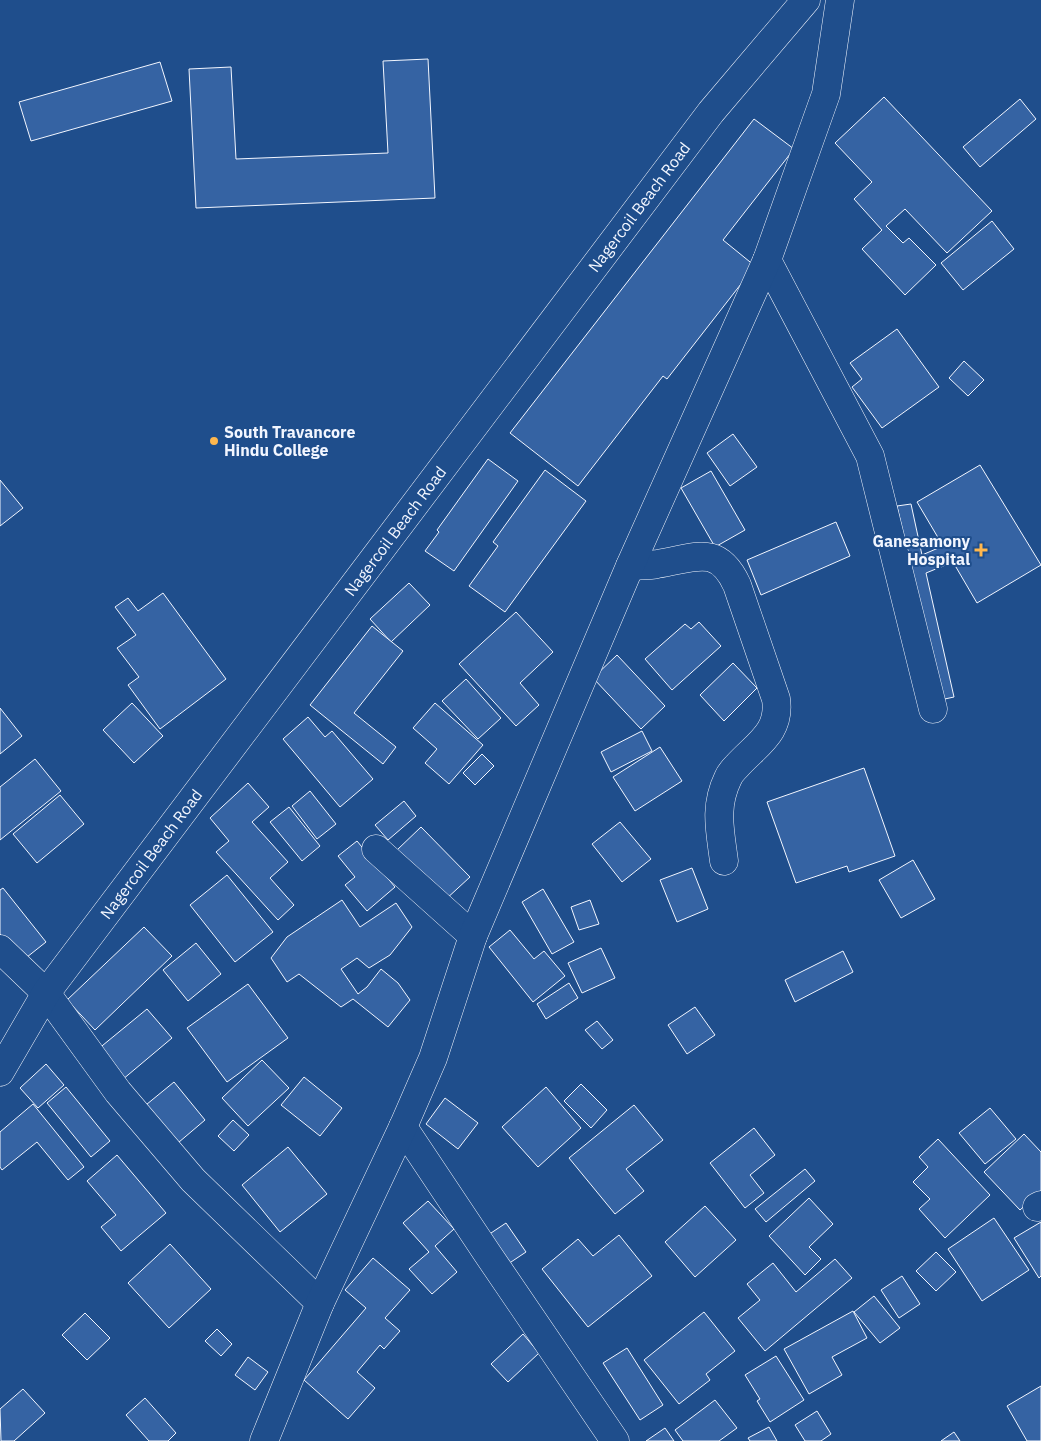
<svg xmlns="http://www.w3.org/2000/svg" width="1041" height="1441" viewBox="0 0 1041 1441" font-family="'IBM Plex Sans',sans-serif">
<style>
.building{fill:#3563a3;stroke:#f2f6ff}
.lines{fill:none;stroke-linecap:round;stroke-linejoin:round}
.minor-casing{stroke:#f2f6ff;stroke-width:29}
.tertiary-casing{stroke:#f2f6ff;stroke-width:29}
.secondary-casing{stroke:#f2f6ff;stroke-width:29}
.minor{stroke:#1f4e8c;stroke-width:28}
.tertiary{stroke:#1f4e8c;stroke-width:28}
.secondary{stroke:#1f4e8c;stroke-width:28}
.poi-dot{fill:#ffb74d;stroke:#1f4e8c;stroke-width:2}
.labels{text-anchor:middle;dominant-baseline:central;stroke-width:4;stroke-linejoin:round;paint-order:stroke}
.street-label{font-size:16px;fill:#f2f6ff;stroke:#1f4e8c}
.poi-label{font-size:16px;font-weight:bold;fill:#f2f6ff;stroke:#1f4e8c;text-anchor:start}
</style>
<rect width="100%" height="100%" fill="#1f4e8c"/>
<!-- building -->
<g class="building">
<polygon points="428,59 435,198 196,208 189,69 231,67 236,159 388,153 383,61"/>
<polygon points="160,62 172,101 31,141 19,102"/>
<polygon points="884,97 992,211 947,253 905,209 886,226 903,243 909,238 936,265 905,295 862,249 882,230 854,199 872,182 835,143"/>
<polygon points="1020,99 1036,119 980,167 963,147"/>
<polygon points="754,119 794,149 723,240 755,266 667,379 663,376 578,486 510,433"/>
<polygon points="992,221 1014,249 963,290 941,263"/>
<polygon points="897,329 939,387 882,428 852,387 862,379 850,363"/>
<polygon points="964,361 984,380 968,396 949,378"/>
<polygon points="733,434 757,467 730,486 707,453"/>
<polygon points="488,459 518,481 454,571 425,551 439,532 437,530"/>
<polygon points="980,465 1041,565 977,603 953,562 926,573 954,697 940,700 897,506 911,504 922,555 943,546 917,502"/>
<polygon points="545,470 586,501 505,612 469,586 498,546 493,542"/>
<polygon points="711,471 745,530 715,547 681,488"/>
<polygon points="0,480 23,508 0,526"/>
<polygon points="836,522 850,556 761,595 747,560"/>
<polygon points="409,583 430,605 391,642 370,619"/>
<polygon points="163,593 226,679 160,729 128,685 139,677 117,648 136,635 115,607 128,598 138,611"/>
<polygon points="516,612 553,652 520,683 539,705 516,726 459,664"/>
<polygon points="699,622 721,646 672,690 645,659 685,624 691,629"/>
<polygon points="372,626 403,651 354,713 396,747 383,764 310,705"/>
<polygon points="617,655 665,706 641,729 593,678"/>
<polygon points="733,663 757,688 724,721 700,695"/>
<polygon points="466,679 501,718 478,739 442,701"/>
<polygon points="132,703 163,736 134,763 103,730"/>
<polygon points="435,703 483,745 449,784 425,763 437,749 413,728"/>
<polygon points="0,708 22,736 0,754"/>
<polygon points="308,717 325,737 332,731 373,779 340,807 283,739"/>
<polygon points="642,731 652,751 611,772 601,752"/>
<polygon points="660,747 682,781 635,811 613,777"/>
<polygon points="482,754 494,766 475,785 463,773"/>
<polygon points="35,759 61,791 0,840 0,787"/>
<polygon points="864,768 895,856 849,872 847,866 796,883 767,802"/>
<polygon points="248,783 269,807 252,822 288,862 270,878 294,905 278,920 216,852 229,841 210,818"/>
<polygon points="310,791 336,824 317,839 292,806"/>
<polygon points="60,795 84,824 37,863 13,834"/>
<polygon points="404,801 416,816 388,840 375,825"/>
<polygon points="289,807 320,846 302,861 270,822"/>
<polygon points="620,822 651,859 622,882 592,844"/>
<polygon points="421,827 470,877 445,900 397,850"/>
<polygon points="357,841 395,887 367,911 345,885 355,877 338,856"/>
<polygon points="913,860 935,899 901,918 879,880"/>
<polygon points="692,868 708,909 677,922 660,880"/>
<polygon points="227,875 273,932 235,962 190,905"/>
<polygon points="3,888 46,942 22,961 0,934 0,890"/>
<polygon points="543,889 574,942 552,954 522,902"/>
<polygon points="342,900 360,927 396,903 412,927 390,955 369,968 357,958 341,969 358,994 367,987 381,969 398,983 410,1000 388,1027 353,999 341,1007 299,974 287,982 271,958 287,937"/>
<polygon points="590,900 599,924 579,930 571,907"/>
<polygon points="144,927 172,956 95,1030 67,1000"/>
<polygon points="510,930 534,959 544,951 565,976 533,1002 489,947"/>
<polygon points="196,943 221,974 188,1001 163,970"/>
<polygon points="601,948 615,978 582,993 568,963"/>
<polygon points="843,951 853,972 795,1002 785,980"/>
<polygon points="569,983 578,998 546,1019 537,1004"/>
<polygon points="248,984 288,1038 227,1082 187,1028"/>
<polygon points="695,1007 715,1035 687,1054 668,1025"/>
<polygon points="147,1009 172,1038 122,1080 97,1050"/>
<polygon points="597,1021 613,1040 602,1049 585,1030"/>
<polygon points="262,1060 289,1088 248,1126 222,1098"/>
<polygon points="46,1064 64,1085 38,1108 20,1088"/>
<polygon points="304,1077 342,1108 320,1136 281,1105"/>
<polygon points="174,1082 205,1120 172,1148 141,1109"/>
<polygon points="581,1084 607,1110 591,1128 564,1101"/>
<polygon points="66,1087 110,1141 91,1157 47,1103"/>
<polygon points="546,1087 581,1128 538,1167 502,1127"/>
<polygon points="445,1098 478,1123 458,1149 426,1124"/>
<polygon points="33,1104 84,1167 68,1180 37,1142 2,1170 0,1167 0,1132"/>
<polygon points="634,1105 663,1140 626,1169 644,1191 615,1214 569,1158"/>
<polygon points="990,1108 1016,1139 985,1164 959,1133"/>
<polygon points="233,1120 249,1135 234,1151 218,1136"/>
<polygon points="754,1128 775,1155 750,1175 764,1193 745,1208 710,1163"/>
<polygon points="1024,1134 1041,1152 1041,1191 1020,1210 984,1172"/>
<polygon points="938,1139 990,1195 945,1238 919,1209 930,1199 913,1182 928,1167 919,1157"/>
<polygon points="288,1147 327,1194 280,1232 242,1185"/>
<polygon points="117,1155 166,1213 121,1251 101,1227 116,1215 87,1181"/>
<polygon points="805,1169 815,1181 766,1222 755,1209"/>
<polygon points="809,1198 833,1224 809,1247 821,1259 805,1275 769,1236"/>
<polygon points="428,1201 454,1229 435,1246 457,1272 432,1294 409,1269 429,1252 403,1223"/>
<polygon points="705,1206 736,1240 695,1277 665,1242"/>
<polygon points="994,1218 1029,1270 982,1301 948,1249"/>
<polygon points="1041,1222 1041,1276 1039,1278 1014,1238"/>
<polygon points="506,1223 526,1252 505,1266 485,1237"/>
<polygon points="619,1235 652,1276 588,1327 542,1269 578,1239 593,1256"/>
<polygon points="170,1244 211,1289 169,1328 128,1283"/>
<polygon points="936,1252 956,1272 936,1291 916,1271"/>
<polygon points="373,1258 410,1290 385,1318 400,1331 384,1349 380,1345 357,1372 375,1388 348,1419 304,1380 366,1308 345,1290"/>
<polygon points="835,1259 852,1278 765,1351 738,1318 760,1300 747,1284 773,1263 796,1292"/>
<polygon points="902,1276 920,1304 899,1318 881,1290"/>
<polygon points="874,1296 900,1328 880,1343 854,1312"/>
<polygon points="853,1311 867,1338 832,1357 842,1375 809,1394 784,1349"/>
<polygon points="704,1312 735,1351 706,1374 710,1380 679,1404 644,1360"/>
<polygon points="85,1313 110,1338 87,1360 62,1335"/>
<polygon points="217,1329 232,1344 221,1356 205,1341"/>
<polygon points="523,1334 539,1353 508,1382 491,1364"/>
<polygon points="627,1348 663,1405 640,1420 603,1363"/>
<polygon points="776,1356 804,1400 770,1422 757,1401 760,1399 745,1375"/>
<polygon points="248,1357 268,1372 255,1390 235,1375"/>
<polygon points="1041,1386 1041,1441 1027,1441 1007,1406"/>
<polygon points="23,1389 45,1413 14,1441 1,1441 0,1409"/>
<polygon points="145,1398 176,1433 168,1441 149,1441 126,1415"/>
<polygon points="715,1400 737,1428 719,1441 683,1441 675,1430"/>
<polygon points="817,1411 831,1434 821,1441 805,1441 795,1425"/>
<polygon points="769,1427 777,1441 750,1441 748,1438"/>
<polygon points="665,1428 674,1441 646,1441"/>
<polygon points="954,1432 960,1441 941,1441"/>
</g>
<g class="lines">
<defs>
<g id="minor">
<polyline points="767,260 870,456 933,709"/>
<path d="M630,566C639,565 648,566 657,564C693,559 717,542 737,585L776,699C781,732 757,744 737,766C734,769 730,773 728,778C714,807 720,830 724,861"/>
<polyline points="376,849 473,936"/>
<polyline points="0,949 46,993 118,1092 193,1180 320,1303"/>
<polyline points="403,1127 487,1253 615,1441"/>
<polyline points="1037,1207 1041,1205"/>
</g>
<polyline id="tertiary" points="264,1441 320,1303 403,1127 433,1058 473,936 630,566 767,260 826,94 840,0"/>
<polyline id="secondary" points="0,1072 46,993 711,112 806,0"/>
</defs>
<!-- minor casing -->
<use href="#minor" class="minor-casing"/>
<!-- tertiary casing -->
<use href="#tertiary" class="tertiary-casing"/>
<!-- secondary casing -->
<use href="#secondary" class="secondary-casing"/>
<!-- minor -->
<use href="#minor" class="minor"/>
<!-- tertiary -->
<use href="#tertiary" class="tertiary"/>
<!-- secondary -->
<use href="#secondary" class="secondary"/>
</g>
<!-- markers -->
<g class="poi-dot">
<circle cx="214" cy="441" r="5"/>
<path d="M978.5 542.5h5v5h5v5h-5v5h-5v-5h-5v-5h5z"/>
</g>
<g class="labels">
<!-- street labels -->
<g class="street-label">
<text transform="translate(639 207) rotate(-53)">Nagercoil Beach Road</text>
<text transform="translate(395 531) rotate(-53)">Nagercoil Beach Road</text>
<text transform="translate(151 854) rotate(-53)">Nagercoil Beach Road</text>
</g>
<!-- poi labels -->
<g class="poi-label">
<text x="224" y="432">South Travancore<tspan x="224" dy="18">Hindu College</tspan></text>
<text x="970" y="541" text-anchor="end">Ganesamony<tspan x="970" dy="18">Hospital</tspan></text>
</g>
</g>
</svg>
